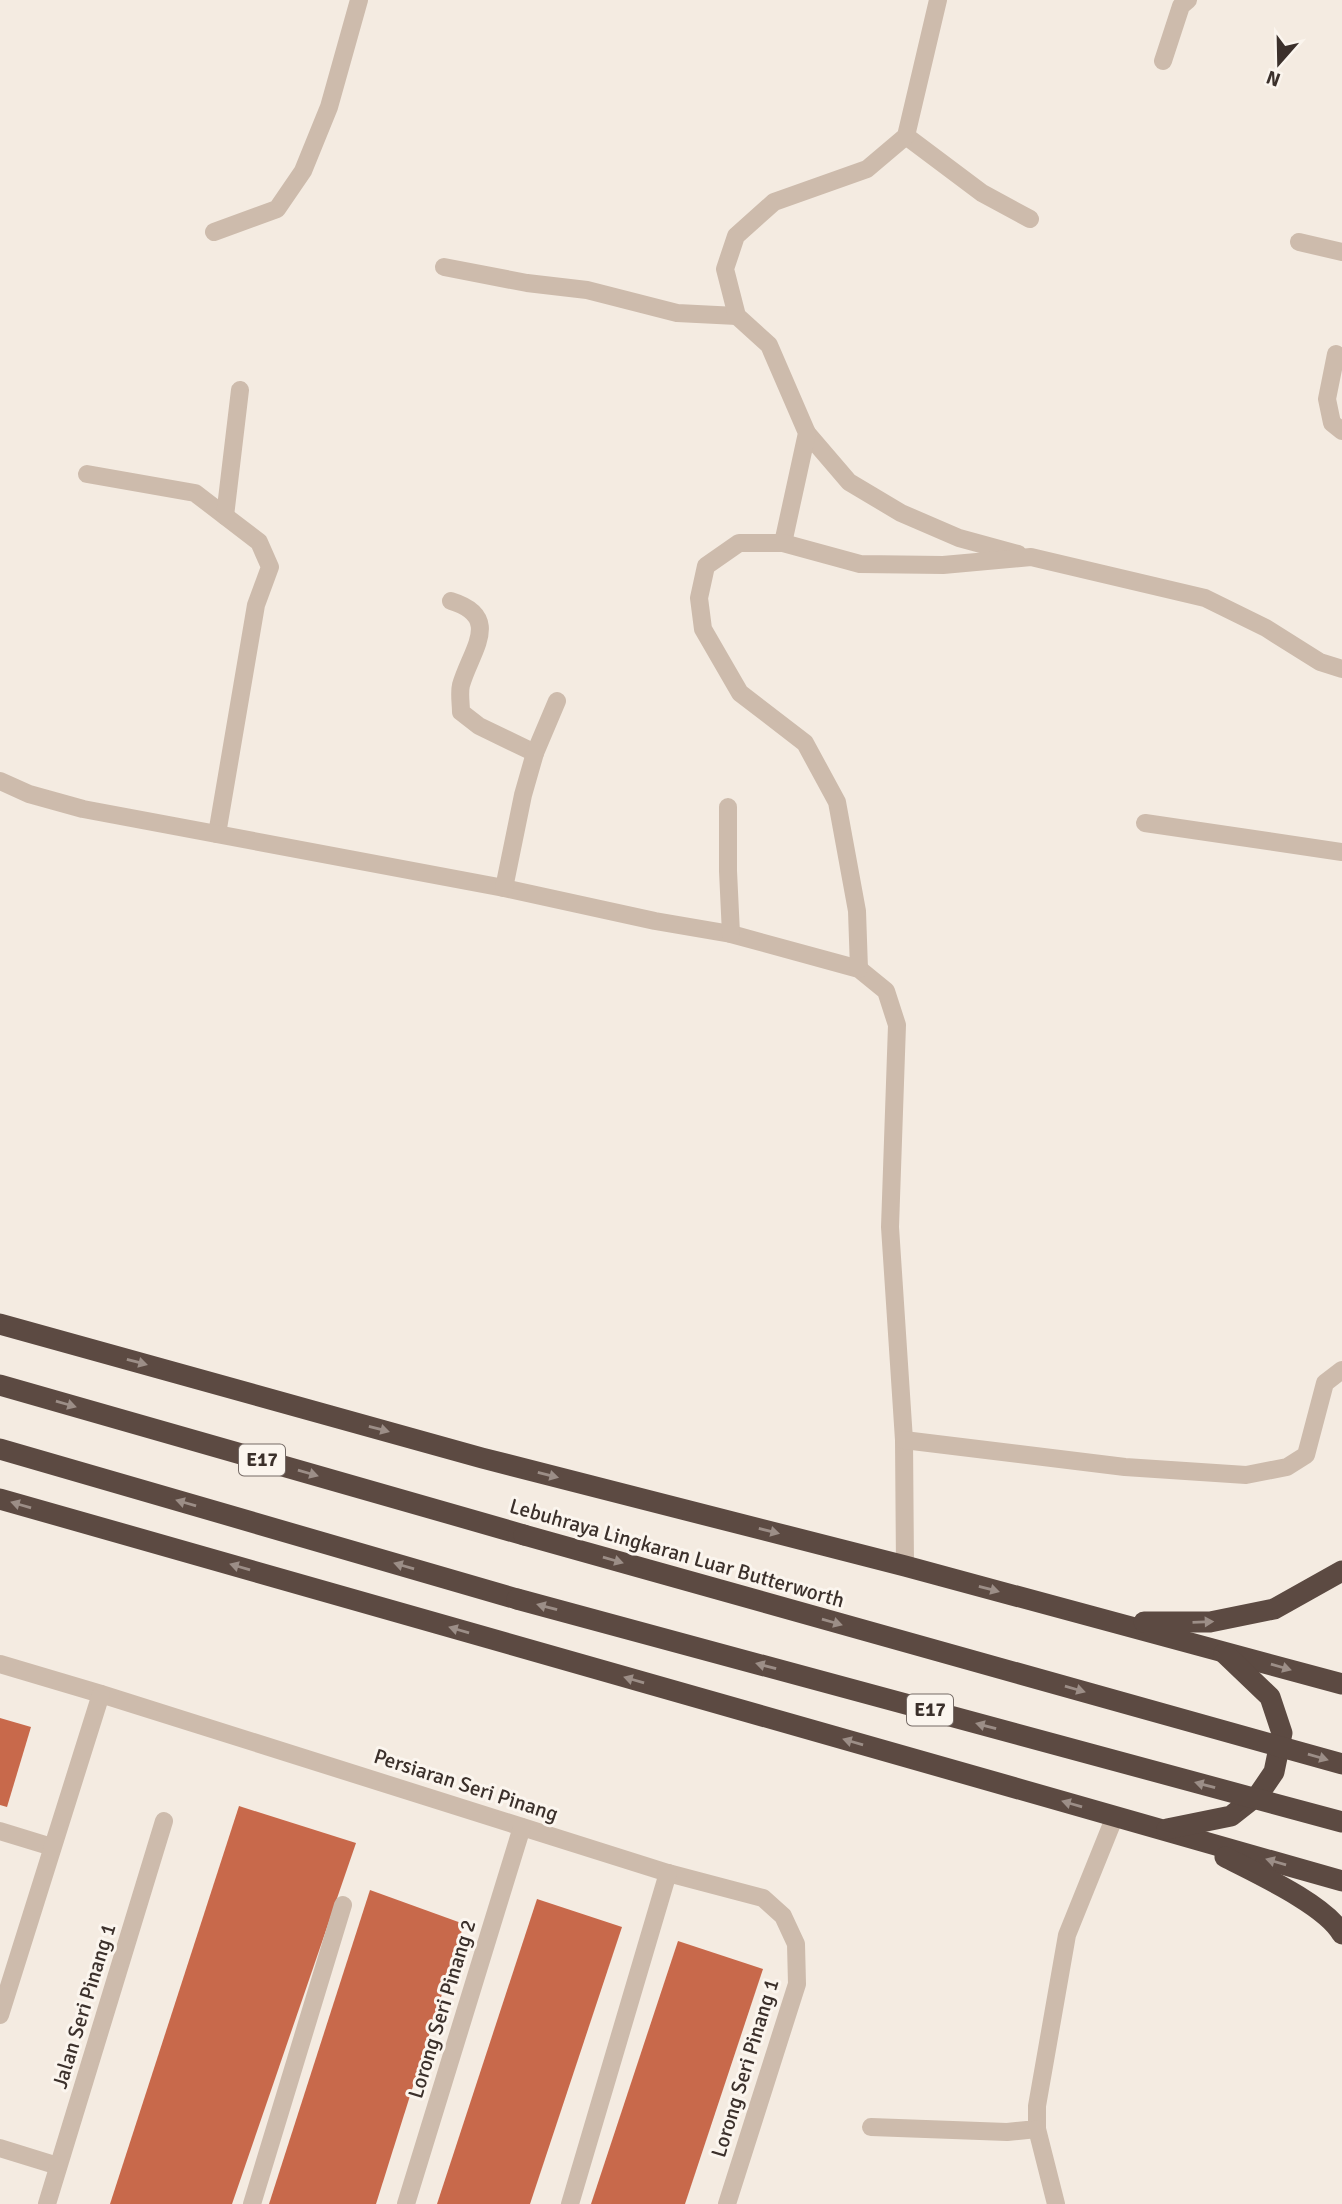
<svg xmlns="http://www.w3.org/2000/svg" width="1342" height="2204" viewBox="0 0 1342 2204" font-family="Signika,sans-serif">
<style>
.building{fill:#c8694b}
.lines{fill:none;stroke-linecap:round;stroke-linejoin:round}
.minor{stroke:#cdbbac;stroke-width:18}
.highway{stroke:#5c4a42;stroke-width:21}
.highway-bridge{stroke:#5c4a42;stroke-width:21}
.oneway{fill:#9c8e87}
.labels{text-anchor:middle;dominant-baseline:central;stroke-width:6;stroke-linejoin:round;paint-order:stroke}
.shield{fill:#fbf5ee;stroke:#756b66;stroke-width:2}
.shield-label{font-size:19px;font-weight:bold;fill:#3b302b}
.street-label{font-size:21px;fill:#3b302b;stroke:#fbf5ee}
</style>
<rect width="100%" height="100%" fill="#f4ebe1"/>
<!-- building -->
<g class="building">
<polygon points="0,1718 31,1727 7,1807 0,1805"/>
<polygon points="239,1806 356,1843 232,2204 110,2204"/>
<polygon points="370,1890 464,1924 376,2204 269,2204"/>
<polygon points="537,1899 622,1927 530,2204 437,2204"/>
<polygon points="678,1941 763,1969 685,2204 591,2204"/>
</g>
<g class="lines">
<!-- minor -->
<g class="minor">
<polyline points="1163,61 1181,6 1188,0"/>
<polyline points="906,136 982,193 1030,219"/>
<polyline points="214,232 277,209 303,171 329,107 359,0"/>
<polyline points="1299,242 1342,252"/>
<polyline points="444,267 527,283 587,290 677,313 737,316"/>
<polyline points="1336,354 1327,399 1332,423 1342,431"/>
<polyline points="807,433 849,482 901,513 959,538 1018,554"/>
<polyline points="87,474 195,493 259,542 270,567 256,605 217,834"/>
<polyline points="225,516 240,390"/>
<polyline points="783,543 807,433 769,345 737,316 725,269 736,236 774,202 867,169 906,136 938,0"/>
<path d="M451,601C503,617 471,650 461,685C459,693 461,704 461,712L479,726L535,753"/>
<polyline points="0,781 29,794 83,809 504,888 655,921 731,934 859,969 886,991 897,1025 890,1227 904,1440 905,1566"/>
<polyline points="728,807 728,871 731,934"/>
<polyline points="1145,823 1342,852"/>
<polyline points="504,888 523,795 535,753 557,701"/>
<polyline points="859,969 857,911 837,802 805,743 740,693 703,629 699,598 706,566 739,543 783,543 860,564 943,565 1031,557 1205,598 1266,628 1320,662 1342,669"/>
<polyline points="904,1440 1125,1467 1246,1475 1287,1467 1306,1455 1325,1383 1342,1370"/>
<polyline points="0,1664 101,1694 668,1873 763,1898 783,1916 796,1944 797,1984 727,2204"/>
<polyline points="0,1831 52,1847"/>
<polyline points="0,2015 101,1694"/>
<polyline points="871,2127 1007,2132 1037,2129 1037,2106 1067,1935 1115,1816"/>
<polyline points="1037,2129 1056,2204"/>
<polyline points="0,2148 58,2166"/>
<polyline points="47,2204 164,1821"/>
<polyline points="252,2204 343,1905"/>
<polyline points="406,2204 522,1827"/>
<polyline points="570,2204 668,1873"/>
</g>
<!-- highway -->
<g class="highway">
<polyline points="0,1324 482,1458 905,1566 1342,1684"/>
<polyline points="0,1385 524,1535"/>
<polyline points="0,1449 517,1599"/>
<polyline points="0,1499 1342,1881"/>
<polyline points="1144,1622 1210,1622 1274,1609 1342,1571"/>
<polyline points="1167,1829 1231,1816 1259,1794 1274,1772 1282,1733 1270,1697 1224,1653"/>
<path d="M1225,1857C1256,1873 1326,1905 1342,1934"/>
</g>
<!-- highway-bridge -->
<g class="highway-bridge">
<polyline points="524,1535 1342,1764"/>
<polyline points="517,1599 1342,1822"/>
</g>
</g>
<!-- one-way arrows -->
<defs><path id="oneway-solid" d="M-6-.8H1V-3.2L6.5 0L1 3.2V.8H-6Z" transform="scale(1.75)"/></defs>
<g class="oneway">
<use href="#oneway-solid" transform="translate(137 1362) rotate(15)"/>
<use href="#oneway-solid" transform="translate(66 1404) rotate(16)"/>
<use href="#oneway-solid" transform="translate(379 1429) rotate(15)"/>
<use href="#oneway-solid" transform="translate(308 1473) rotate(16)"/>
<use href="#oneway-solid" transform="translate(548 1475) rotate(14)"/>
<use href="#oneway-solid" transform="translate(186 1503) rotate(-164)"/>
<use href="#oneway-solid" transform="translate(21 1505) rotate(-164)"/>
<use href="#oneway-solid" transform="translate(769 1531) rotate(14)"/>
<use href="#oneway-solid" transform="translate(613 1560) rotate(16)"/>
<use href="#oneway-solid" transform="translate(404 1566) rotate(-164)"/>
<use href="#oneway-solid" transform="translate(240 1567) rotate(-164)"/>
<use href="#oneway-solid" transform="translate(989 1589) rotate(15)"/>
<use href="#oneway-solid" transform="translate(547 1607) rotate(-165)"/>
<use href="#oneway-solid" transform="translate(832 1622) rotate(16)"/>
<use href="#oneway-solid" transform="translate(1203 1622) rotate(-2)"/>
<use href="#oneway-solid" transform="translate(459 1630) rotate(-164)"/>
<use href="#oneway-solid" transform="translate(766 1666) rotate(-165)"/>
<use href="#oneway-solid" transform="translate(1281 1667) rotate(16)"/>
<use href="#oneway-solid" transform="translate(634 1680) rotate(-164)"/>
<use href="#oneway-solid" transform="translate(1075 1689) rotate(16)"/>
<use href="#oneway-solid" transform="translate(986 1726) rotate(-165)"/>
<use href="#oneway-solid" transform="translate(853 1742) rotate(-164)"/>
<use href="#oneway-solid" transform="translate(1318 1757) rotate(16)"/>
<use href="#oneway-solid" transform="translate(1205 1785) rotate(-165)"/>
<use href="#oneway-solid" transform="translate(1072 1804) rotate(-164)"/>
<use href="#oneway-solid" transform="translate(1276 1862) rotate(-164)"/>
</g>
<g class="labels">
<!-- shield labels -->
<g class="shield">
<rect x="239" y="1444.5" width="46" height="31" rx="5"/>
<rect x="907" y="1694.5" width="46" height="31" rx="5"/>
</g>
<g class="shield-label">
<text x="262" y="1460">E17</text>
<text x="930" y="1710">E17</text>
</g>
<!-- street labels -->
<g class="street-label">
<text transform="translate(677 1553) rotate(16)">Lebuhraya Lingkaran Luar Butterworth</text>
<text transform="translate(466 1785) rotate(18)">Persiaran Seri Pinang</text>
<text transform="translate(84 2006) rotate(-73)">Jalan Seri Pinang 1</text>
<text transform="translate(442 2009) rotate(-73)">Lorong Seri Pinang 2</text>
<text transform="translate(745 2068) rotate(-73)">Lorong Seri Pinang 1</text>
</g>
</g>
<!-- north arrow -->
<g transform="translate(1279 63) rotate(200)" stroke="#fbf5ee" stroke-width="5" paint-order="stroke">
<path d="M0-5L12 26L0 18L-12 26Z" fill="#3b302b"/>
<text y="-10" font-size="19" font-weight="bold" text-anchor="middle" fill="#3b302b">N</text>
</g>
</svg>
